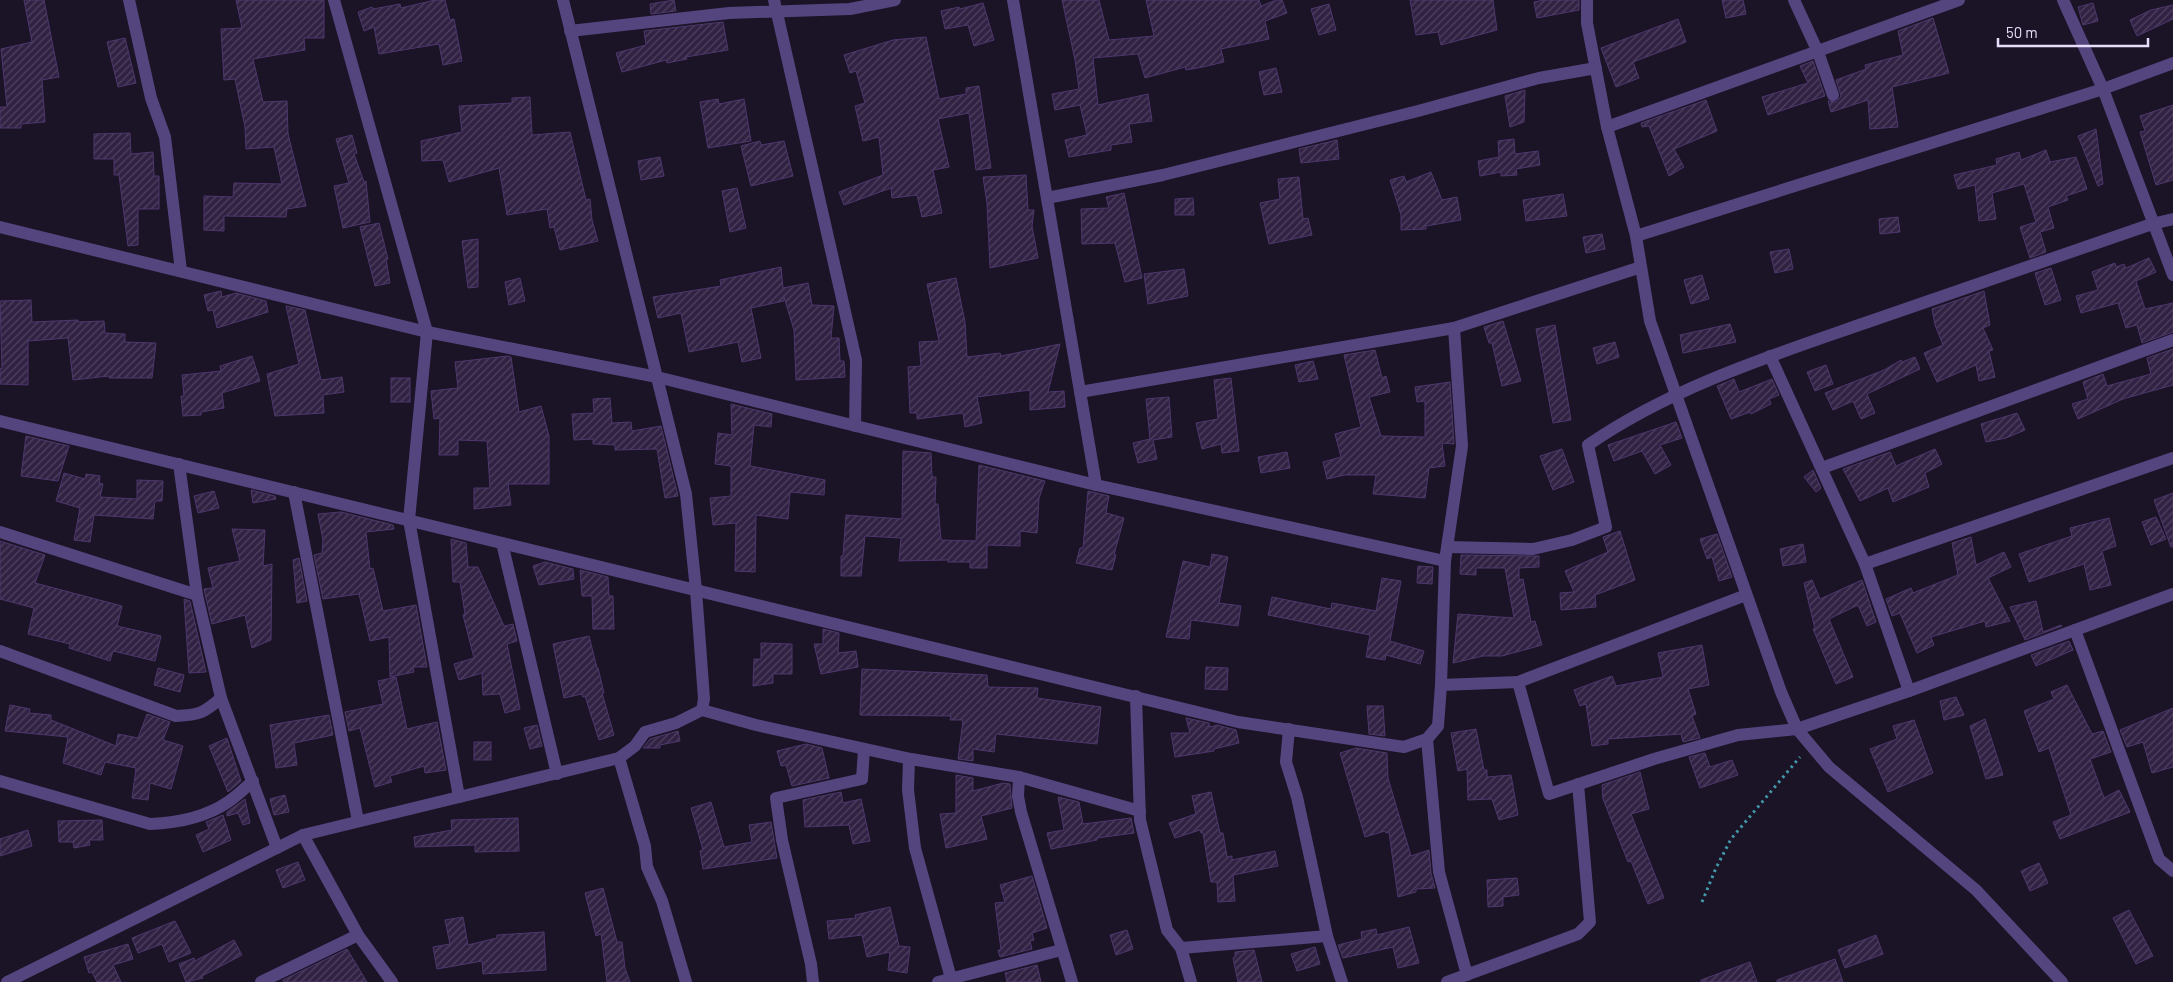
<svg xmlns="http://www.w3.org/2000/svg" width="2173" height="982" viewBox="0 0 2173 982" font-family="Barlow,sans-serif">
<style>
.building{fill:url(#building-hatch);stroke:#4e376d}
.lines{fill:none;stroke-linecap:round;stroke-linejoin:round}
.path{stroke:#4198aa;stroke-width:3;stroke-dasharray:2.5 4;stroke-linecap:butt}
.minor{stroke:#54457f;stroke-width:12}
</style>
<defs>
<pattern id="building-hatch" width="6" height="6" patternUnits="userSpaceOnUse" patternTransform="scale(1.25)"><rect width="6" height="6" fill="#312244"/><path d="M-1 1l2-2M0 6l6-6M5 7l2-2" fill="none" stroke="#4f4260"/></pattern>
</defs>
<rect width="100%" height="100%" fill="#1b1326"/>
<!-- building -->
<g class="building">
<polygon points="24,0 44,0 59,77 42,80 45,122 21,124 21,128 0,128 0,107 7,107 1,49 32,42"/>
<polygon points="236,0 324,0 324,38 304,38 305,50 253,59 263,102 287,101 288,134 306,206 287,209 286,217 224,216 224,231 204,230 204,196 233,197 234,183 282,184 274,147 246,149 245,127 235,79 224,80 221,29 242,28"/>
<polygon points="435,0 445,0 450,20 454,19 462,61 443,65 439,44 379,54 374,27 364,31 358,12 372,7 373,9 400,4 401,8"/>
<polygon points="674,0 676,11 651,14 650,4"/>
<polygon points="1062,0 1099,0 1109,40 1154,36 1146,0 1259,0 1261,6 1276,0 1282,0 1287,13 1265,21 1269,39 1221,49 1224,62 1203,67 1186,70 1185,67 1145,78 1138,54 1093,58 1098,105 1148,94 1152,121 1129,124 1132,142 1111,145 1111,150 1069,157 1065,140 1087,135 1080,105 1055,110 1052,94 1079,89 1075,60"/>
<polygon points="1410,0 1493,0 1497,30 1441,45 1438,32 1416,35"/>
<polygon points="1544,0 1579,0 1579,10 1537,18 1534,2"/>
<polygon points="1722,0 1743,0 1746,14 1726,18"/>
<polygon points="983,3 994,40 974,46 968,25 945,29 941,11 959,7 960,9"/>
<polygon points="2093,3 2098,21 2083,25 2078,7"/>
<polygon points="1329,4 1336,30 1319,35 1311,9"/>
<polygon points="2173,5 2173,19 2137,36 2130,20 2151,10"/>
<polygon points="1933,18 1949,73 1892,87 1898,127 1870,129 1868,100 1831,112 1828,101 1836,102 1841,96 1836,80 1866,69 1865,65 1903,55 1898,31"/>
<polygon points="1678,19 1686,42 1633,62 1639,78 1616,87 1601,48"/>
<polygon points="723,22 728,50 686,57 687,59 667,63 666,60 622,72 616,53 646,45 644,31"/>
<polygon points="926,37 939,99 966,94 966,88 979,86 991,168 976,170 969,113 938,119 949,167 933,170 942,213 922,217 917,195 892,198 891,188 844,205 839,192 883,175 879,137 863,141 855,106 865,103 856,71 850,73 844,55 893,40"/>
<polygon points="125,38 136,83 118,87 107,42"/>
<polygon points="1813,61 1825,96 1768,115 1762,97 1808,83 1800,66"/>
<polygon points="1276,68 1282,92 1264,95 1259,72"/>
<polygon points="1525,90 1524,122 1510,127 1505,96"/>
<polygon points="530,97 532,135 570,132 586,200 590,199 592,220 598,241 560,250 554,227 550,228 547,209 507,215 499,168 449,182 443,160 422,161 421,141 462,132 459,106 512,103 512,98"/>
<polygon points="718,99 719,104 744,99 751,141 708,148 700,102"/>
<polygon points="1706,100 1717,131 1674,149 1684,167 1669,176 1649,126 1642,127 1641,123"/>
<polygon points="2173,105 2173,180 2156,185 2140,132 2145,131 2140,116"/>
<polygon points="2096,129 2103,184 2098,186 2078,136"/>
<polygon points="130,133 131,154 153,152 154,176 159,176 159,209 138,209 138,245 128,246 119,175 114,175 114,159 94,159 94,134"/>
<polygon points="352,135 357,153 354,154 364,182 366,181 370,222 343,228 334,186 349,183 336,139"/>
<polygon points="1514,139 1515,154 1538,151 1540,165 1516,169 1517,175 1501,176 1501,172 1480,176 1478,161 1499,157 1498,141"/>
<polygon points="1337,140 1339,159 1301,163 1299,149"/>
<polygon points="760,141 761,145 784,141 793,176 751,186 741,146"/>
<polygon points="2046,150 2050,162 2076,157 2087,189 2066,196 2068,200 2048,207 2054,228 2040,232 2046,252 2030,258 2020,227 2036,222 2024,184 1992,193 1996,219 1979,221 1975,185 1958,189 1954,175 1997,165 1996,159 2019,152 2021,160"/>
<polygon points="660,157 664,176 641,180 638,161"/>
<polygon points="1431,172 1442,200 1457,197 1461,220 1426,226 1426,229 1401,230 1401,215 1390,180 1404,176 1406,182"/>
<polygon points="1026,175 1028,210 1034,210 1032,226 1038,258 990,268 987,203 983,177"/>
<polygon points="1299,177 1303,219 1308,218 1312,235 1269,244 1260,203 1280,199 1278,179"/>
<polygon points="737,188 746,228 730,232 722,191"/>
<polygon points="1124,193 1142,278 1125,282 1115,243 1082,244 1081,209 1109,208 1106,197"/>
<polygon points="1563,194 1567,216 1526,221 1523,200"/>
<polygon points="1193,198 1194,215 1175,215 1175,199"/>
<polygon points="1898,217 1900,232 1880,234 1879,219"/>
<polygon points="379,223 388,259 386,259 390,283 375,286 360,227"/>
<polygon points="1602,234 1605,249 1586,253 1583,237"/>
<polygon points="478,239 478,287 468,288 462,241"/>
<polygon points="1789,249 1793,269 1775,273 1770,252"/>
<polygon points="2149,258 2156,272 2136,281 2145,309 2173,303 2173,332 2142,343 2137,325 2126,328 2118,303 2081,313 2076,296 2098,290 2092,272 2115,263 2116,267 2124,264 2126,268"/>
<polygon points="781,267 783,288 808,283 812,305 834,306 831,338 839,338 840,361 844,361 845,377 796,380 794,330 784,297 784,301 751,308 761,358 742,362 738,342 689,352 681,313 658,318 653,297 721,286 720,280"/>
<polygon points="2051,268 2061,300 2045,305 2035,273"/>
<polygon points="1184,269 1188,296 1148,304 1144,274"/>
<polygon points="1702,275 1709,299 1691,304 1684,280"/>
<polygon points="520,278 525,301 509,305 505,282"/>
<polygon points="956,278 965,322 967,357 1000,353 1001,356 1060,344 1048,392 1064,391 1065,407 1030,410 1030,390 977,397 982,423 965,427 963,413 917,419 917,413 910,413 908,367 921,366 919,342 939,341 927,284"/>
<polygon points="221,291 222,297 236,293 266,301 268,312 217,328 213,310 208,311 204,295"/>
<polygon points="1984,291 1990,325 1983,328 1993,350 1989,351 1995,377 1979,381 1976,365 1937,382 1924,353 1943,345 1935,325 1932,309"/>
<polygon points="31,300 32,322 78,320 78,322 104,321 105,333 125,334 125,342 156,343 152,378 109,378 109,376 73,380 68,338 28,341 28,385 0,384 0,368 2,369 0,301"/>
<polygon points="286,306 305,310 321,380 342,377 344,392 323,395 324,413 275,416 267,374 299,364"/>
<polygon points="1503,321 1521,381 1502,386 1492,343 1489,343 1484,327"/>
<polygon points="1730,324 1736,342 1683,353 1680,335"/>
<polygon points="1555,325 1571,420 1553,423 1536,329"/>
<polygon points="1615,342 1619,357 1597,364 1593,348"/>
<polygon points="2173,349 2173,385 2123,399 2078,419 2072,404 2088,399 2083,382 2103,374 2107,386 2151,374 2147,358"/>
<polygon points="1375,350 1382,378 1386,376 1390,392 1369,397 1381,436 1425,437 1425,401 1417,402 1415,387 1450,382 1454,444 1442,443 1445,466 1429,468 1425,498 1373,494 1376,475 1345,475 1327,479 1323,462 1341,457 1335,434 1361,427 1344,355"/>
<polygon points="252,356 260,381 222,393 224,408 201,412 201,415 183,416 181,396 184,396 182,375 221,371 220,366"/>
<polygon points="508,356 511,357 519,412 541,406 549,436 549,484 508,484 511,505 474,509 474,488 490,488 487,441 458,440 458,455 439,455 440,418 434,419 431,391 458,388 455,362"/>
<polygon points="1915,357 1920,369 1867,394 1875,413 1861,419 1853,401 1833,410 1825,393 1884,370 1901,360 1902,362"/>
<polygon points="1313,361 1318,379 1299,382 1295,365"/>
<polygon points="1826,365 1833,384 1815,391 1807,372"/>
<rect x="391" y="378" width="19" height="24"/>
<polygon points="1231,378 1239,451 1222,453 1221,444 1202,449 1196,423 1218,419 1214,380"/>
<polygon points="1734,379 1739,392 1772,379 1779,395 1769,399 1771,404 1751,414 1750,412 1731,419 1717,386"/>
<polygon points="1169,397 1172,437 1153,440 1157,459 1138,463 1133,443 1150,439 1146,399"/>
<polygon points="610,398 612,423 631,422 632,431 661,426 678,496 665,498 657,449 615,450 615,445 593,444 593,439 574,440 572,414 594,413 593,399"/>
<polygon points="731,404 772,414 771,427 754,425 750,466 825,480 824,495 790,492 788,519 756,515 755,572 735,571 736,523 713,525 710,498 731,496 731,466 715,464 718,433 732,435"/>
<polygon points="2017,413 2025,430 2006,438 1986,442 1981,424"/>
<polygon points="1676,422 1682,438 1660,445 1671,465 1655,474 1642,451 1614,461 1608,445"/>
<polygon points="26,436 69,446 58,481 21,476"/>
<polygon points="1562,449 1574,482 1553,490 1540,456"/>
<polygon points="1935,449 1942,464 1925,473 1929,487 1893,502 1888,488 1860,501 1843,469 1890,452 1896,466"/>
<polygon points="903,451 931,453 932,477 936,477 935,504 938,504 941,540 976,541 979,465 1045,481 1039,498 1037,533 1020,531 1020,546 987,545 987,568 970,568 970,562 948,562 948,560 899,561 901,538 865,536 861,576 841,576 841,556 843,556 846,515 902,519"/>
<polygon points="1287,452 1290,468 1261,473 1258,457"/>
<polygon points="1813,470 1821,488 1816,492 1804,477"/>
<polygon points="64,473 85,479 86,474 100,476 99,483 103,484 100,497 137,499 137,480 163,481 162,501 155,501 153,519 94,515 90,542 74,540 80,508 56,501"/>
<polygon points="251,490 275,496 276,499 253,503"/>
<polygon points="214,491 219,508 198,513 194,496"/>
<polygon points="1088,491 1109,496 1106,513 1124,518 1114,555 1116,555 1112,570 1076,563 1080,548 1083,548"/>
<polygon points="2173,493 2173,547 2171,547 2154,500"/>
<polygon points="341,512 393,525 394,529 366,532 370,569 373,568 383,611 416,605 427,667 413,667 414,672 390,677 389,637 370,641 359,594 323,599 314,555 322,553 323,540 318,514"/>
<polygon points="2156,517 2166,539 2151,545 2142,522"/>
<polygon points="2109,518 2116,546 2102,551 2111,585 2090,590 2084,564 2029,582 2019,554 2072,536 2070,528"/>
<polygon points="232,529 265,530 263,566 272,564 271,640 252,648 245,615 212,624 205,594 204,589 213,588 208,568 240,561"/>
<polygon points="1620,531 1635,580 1595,595 1596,607 1561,610 1560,593 1574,592 1565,571 1608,552 1603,537"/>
<polygon points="1717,534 1732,577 1719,581 1712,557 1707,559 1700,539"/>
<polygon points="1971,537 1976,565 2004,552 2011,567 1988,578 2010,621 1986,627 1985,621 1931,637 1934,645 1917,653 1900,613 1892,616 1886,599 1911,588 1913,593 1958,575 1952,543"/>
<polygon points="451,539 466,543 468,567 478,567 504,626 513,624 517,641 507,644 520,709 505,713 500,694 483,695 482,673 459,680 454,664 474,658 463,615 465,614 460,582 453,582"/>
<polygon points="0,541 45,555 35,583 122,606 117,626 161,636 155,661 113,651 110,661 69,648 70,644 28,634 34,608 0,599"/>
<polygon points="1803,544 1806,562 1783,566 1780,549"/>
<polygon points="1212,554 1228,557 1219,603 1241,606 1238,626 1191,620 1189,639 1166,637 1183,561 1210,567"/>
<polygon points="1461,555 1539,556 1539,567 1519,568 1519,580 1523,579 1531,622 1535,621 1542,645 1502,656 1483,656 1453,663 1458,614 1514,618 1505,568 1476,568 1476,575 1460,574"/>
<polygon points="299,558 307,601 297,603 293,560"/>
<polygon points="545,562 573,569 574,579 539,585 533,566"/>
<polygon points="1418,566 1433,567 1432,584 1417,583"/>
<polygon points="580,570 608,577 609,596 613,596 614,629 593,629 592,596 582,596"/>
<polygon points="1382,578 1401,581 1390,641 1424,651 1420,664 1386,655 1385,660 1366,657 1370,635 1268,615 1272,597 1331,609 1332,603 1376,611"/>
<polygon points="1812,580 1820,599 1862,580 1876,622 1867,626 1858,605 1829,619 1853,677 1836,684 1813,629 1815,629 1804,583"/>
<polygon points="184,599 190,601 206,672 189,673"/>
<polygon points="2036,601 2043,632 2061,625 2062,626 2025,640 2010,607"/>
<polygon points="823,629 839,633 838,653 856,651 858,667 821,674 814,644 823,644"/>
<polygon points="589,636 597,668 598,668 604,693 602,693 614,735 599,740 585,696 583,697 582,694 564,698 553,644"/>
<polygon points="2069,641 2073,650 2036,666 2031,655"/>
<polygon points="761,643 792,644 792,674 773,674 773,683 753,686 754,659 761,659"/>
<polygon points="1702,645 1709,685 1688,689 1696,714 1692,716 1700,738 1683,742 1681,734 1608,739 1608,744 1592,746 1586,704 1580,706 1574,690 1612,676 1616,686 1663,677 1658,653"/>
<polygon points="1206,667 1228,668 1227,690 1205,689"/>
<polygon points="158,668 184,675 180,692 154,685"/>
<polygon points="862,669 987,675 988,687 1038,688 1037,698 1101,707 1097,744 996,734 994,752 973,749 973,761 958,759 963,720 950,720 951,716 860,715"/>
<polygon points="396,677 407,729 437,722 446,770 425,773 424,766 390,776 392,782 375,787 360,728 349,731 345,712 383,704 378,681"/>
<polygon points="2067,685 2092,734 2103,731 2111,752 2090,759 2104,798 2119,790 2130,812 2060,839 2053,822 2071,815 2049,748 2039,752 2024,711 2054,699 2051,692"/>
<polygon points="1956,697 1964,715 1944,720 1940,701"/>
<polygon points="10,705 30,709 29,713 51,715 51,720 116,746 118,734 138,738 147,714 170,722 163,740 183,746 171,789 150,783 148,800 132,798 136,768 105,762 101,775 63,763 68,737 5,731"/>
<polygon points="1367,706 1383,706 1385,736 1369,734"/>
<polygon points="2173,708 2173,767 2152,773 2143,742 2127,747 2120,730"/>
<polygon points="329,715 333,735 294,743 297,765 276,768 270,725"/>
<polygon points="1186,718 1209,723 1210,727 1217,725 1236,730 1239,743 1214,749 1214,751 1175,757 1171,733 1190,733"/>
<polygon points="1985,719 2003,775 1986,779 1970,726"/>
<polygon points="1914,720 1933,773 1888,792 1870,749 1897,739 1893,726"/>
<polygon points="537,725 542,746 530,749 524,728"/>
<polygon points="1476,729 1484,770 1487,770 1487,777 1511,775 1518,815 1499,820 1492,799 1468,800 1467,769 1458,771 1451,733"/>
<polygon points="678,731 680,741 660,745 660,748 643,748 650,739"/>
<polygon points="227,738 241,781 228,792 209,746"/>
<rect x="474" y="742" width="17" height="18"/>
<polygon points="806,744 822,748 829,778 792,786 786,765 781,766 777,751"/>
<polygon points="1356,748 1387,753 1388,778 1411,856 1429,850 1431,873 1435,888 1416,889 1416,892 1398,897 1389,832 1386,833 1385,831 1365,837 1340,753"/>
<polygon points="1705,753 1710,767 1732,760 1738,775 1700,788 1689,757"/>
<polygon points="1640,772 1649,809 1631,814 1664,898 1648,904 1631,861 1628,862 1603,799 1602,785"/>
<polygon points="956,775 973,778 973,791 1003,783 1010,784 1012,808 981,816 987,839 946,848 940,814 956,813"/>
<polygon points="841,792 843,803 861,799 870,841 853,844 849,825 805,827 803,800"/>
<polygon points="1211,792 1220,833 1223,833 1227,857 1232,856 1232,860 1275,851 1278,866 1233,875 1235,901 1218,902 1217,882 1211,882 1203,833 1201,833 1200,830 1175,838 1169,823 1196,814 1192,796"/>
<polygon points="285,795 289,812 274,815 270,799"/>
<polygon points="1058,797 1079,802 1083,824 1131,818 1134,833 1097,838 1097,840 1051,849 1047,833 1064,830"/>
<polygon points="245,799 250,823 243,825 238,813 227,816 227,812"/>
<polygon points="711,802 724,847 752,842 749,825 771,822 777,858 703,869 700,851 703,850 691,808"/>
<polygon points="223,815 231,840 203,852 196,835 209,829 206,822"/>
<polygon points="518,818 519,851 475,852 475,845 415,847 414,837 452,830 451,820"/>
<polygon points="102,820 103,840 89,840 90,845 74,848 73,842 59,842 58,821"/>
<polygon points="28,830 32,846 0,856 0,839"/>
<polygon points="298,862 305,880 283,888 276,870"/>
<polygon points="2039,863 2048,883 2030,891 2021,871"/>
<polygon points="1032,876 1047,928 1032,933 1034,940 1030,941 1032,949 1000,957 998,950 1001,950 995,903 1005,902 1000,885"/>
<polygon points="1517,878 1519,895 1503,897 1503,906 1488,907 1487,880"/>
<polygon points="603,888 617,942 622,942 625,968 630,982 607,982 601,934 596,936 585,893"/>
<polygon points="890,907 899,946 910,947 907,973 888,970 890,952 867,957 862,935 829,939 827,921 856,918 855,915"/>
<polygon points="2129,910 2153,956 2136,964 2113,918"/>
<polygon points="463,917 468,945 497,938 497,935 544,932 546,970 483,974 482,961 437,969 433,947 450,944 445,920"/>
<polygon points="175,921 191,953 169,962 162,944 138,953 132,938"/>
<polygon points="1409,927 1419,963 1398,968 1393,947 1343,958 1338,945 1362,939 1361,932 1376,929 1377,935"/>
<polygon points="1127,930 1133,949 1116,955 1110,935"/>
<polygon points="1876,935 1883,954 1845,968 1838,950"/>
<polygon points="234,940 242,955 202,976 203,978 186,982 179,964 194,958 195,961"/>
<polygon points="128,944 133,959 113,965 121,982 97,982 92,972 89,973 84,957"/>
<polygon points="1315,947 1320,964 1297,971 1291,954"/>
<polygon points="347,949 367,982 283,982 283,980"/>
<polygon points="1254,950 1262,982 1238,982 1233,958 1235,957 1235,952"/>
<polygon points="1835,959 1843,982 1777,982 1777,980"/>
<polygon points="1750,962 1757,982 1701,982 1701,980"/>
<polygon points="1037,965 1041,982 1007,982 1005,973"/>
</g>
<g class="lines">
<!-- path -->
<polyline class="path" points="1702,902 1716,868 1731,839 1800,757"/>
<!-- minor -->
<g class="minor">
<polyline points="129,0 151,98 165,137 181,271"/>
<polyline points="334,0 427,332 409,520 459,797"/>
<polyline points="774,0 856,360 855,426"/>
<polyline points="1013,0 1096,485"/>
<polyline points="1794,0 1818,52 1833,95"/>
<polyline points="2063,0 2103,89 2173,275"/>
<polyline points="570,31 729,13 850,9 895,0"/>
<polyline points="1607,127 1959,0"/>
<polyline points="1047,198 1163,175 1418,111 1539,78 1596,68"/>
<polyline points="0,227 427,332 657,377 1096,485 1445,561"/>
<polyline points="1636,236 2103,89 2173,63"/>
<polyline points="1770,356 1865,564 1909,691"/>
<polyline points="1080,392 1454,328 1641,267"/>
<polyline points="0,421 1238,722 1404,747 1427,739 1438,726 1441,685 1445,561 1462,446 1454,328"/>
<polyline points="179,464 197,595 221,698 277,848"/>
<polyline points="1822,468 2173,340"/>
<polyline points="294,492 358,821"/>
<polyline points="0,532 197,595"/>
<polyline points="502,543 557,774"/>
<path d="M1447,547L1533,549L1572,540L1606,527L1588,445C1672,387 1770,356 1865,323C1961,290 2057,257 2152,224L2173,219"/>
<polyline points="1865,564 2173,458"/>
<polyline points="2075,630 2159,859 2173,871"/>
<path d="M0,651L176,716C199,715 204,713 221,698"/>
<polyline points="1518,682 1746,595"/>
<polyline points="1441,685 1518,682 1549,794 1654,759 1738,735 1797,729 1781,692 1650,321 1636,236 1607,127 1587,23 1587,0"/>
<polyline points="1136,696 1140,820 1167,930 1181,948 1191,982"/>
<polyline points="702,710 756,725 911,759 1019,777 1140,811"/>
<polyline points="1289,729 1286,762 1297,797 1327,936 1342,982"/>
<polyline points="1427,739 1439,872 1467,975"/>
<polyline points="619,758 645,846 647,867 662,901 686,982"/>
<polyline points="909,759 908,790 915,848 952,982"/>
<polyline points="1019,777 1018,796 1021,812 1072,982"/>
<path d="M0,781L150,824C176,823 206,817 228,802C237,796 245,788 253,781"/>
<polyline points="303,835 358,935 392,982"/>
<polyline points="1181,948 1327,936"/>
<polyline points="7,982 303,835 619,758 635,746 645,732 676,723 702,710 704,699 696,590 686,494 563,0"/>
<polyline points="261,982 358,935"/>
<polyline points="813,982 811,964 782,840 776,798 862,779 864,749"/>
<polyline points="938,982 1061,950"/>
<polyline points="1447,982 1578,934 1590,922 1578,784"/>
<polyline points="2062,982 1976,890 1829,767 1797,729 1909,691 2173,594"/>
</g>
</g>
<!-- scale -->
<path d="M1998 38v8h150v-8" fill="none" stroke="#e7ddfa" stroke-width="2.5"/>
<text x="2006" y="38" font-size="15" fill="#e7ddfa" stroke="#1b1326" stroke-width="4" paint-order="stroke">50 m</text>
</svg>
